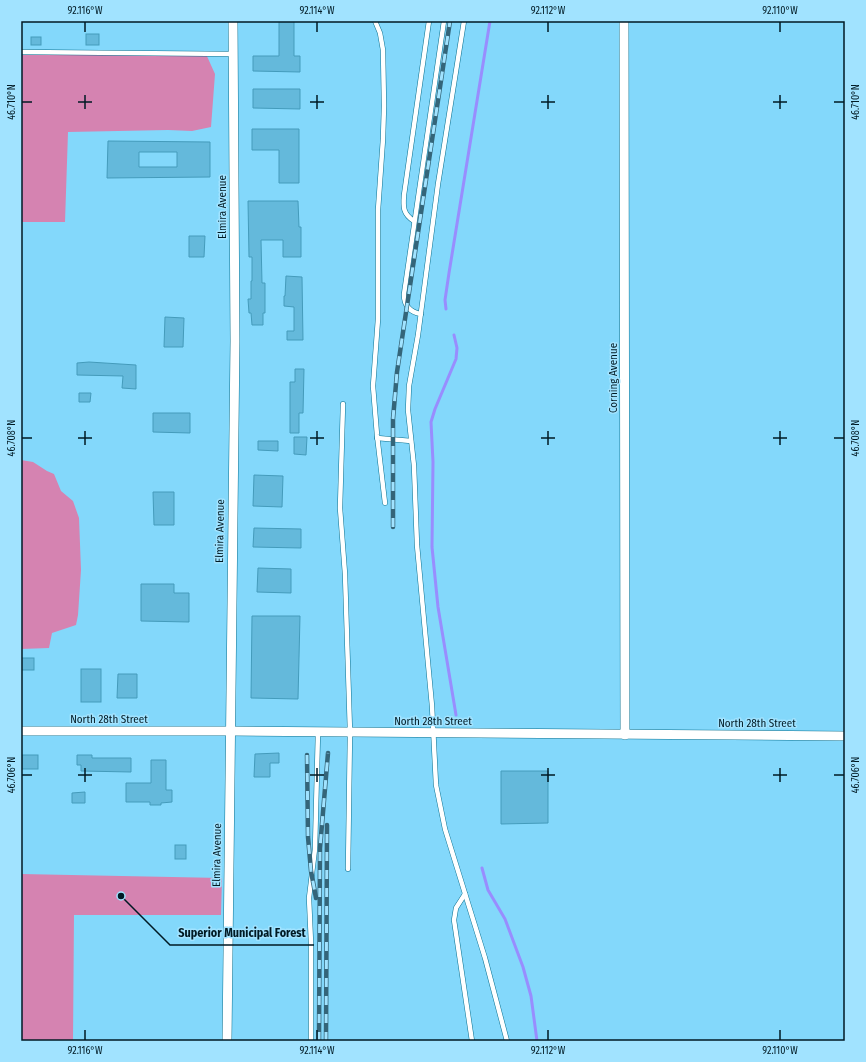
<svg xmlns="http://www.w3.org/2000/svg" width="866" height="1062" viewBox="0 0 866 1062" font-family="'Fira Sans Condensed',sans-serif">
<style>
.green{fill:#d583b1}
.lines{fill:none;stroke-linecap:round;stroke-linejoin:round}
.stream{stroke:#988dfe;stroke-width:3}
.building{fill:#64b9db;stroke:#449bbb;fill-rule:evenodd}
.lane-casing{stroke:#0a7190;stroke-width:5.5}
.street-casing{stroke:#0a7190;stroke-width:10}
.lane{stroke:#fff;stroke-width:4.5}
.street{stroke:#fff;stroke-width:9}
.rail-casing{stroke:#346579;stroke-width:4.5}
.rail{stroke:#a1e3ff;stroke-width:3;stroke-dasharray:9;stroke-linecap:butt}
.ticks{fill:none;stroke:#001a24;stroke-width:1.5}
.labels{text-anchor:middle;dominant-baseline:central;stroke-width:3;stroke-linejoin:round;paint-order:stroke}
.street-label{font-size:11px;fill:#001a24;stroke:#a1e3ff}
.leader{fill:none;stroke:#001a24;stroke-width:1.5}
.callout-dot{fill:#001a24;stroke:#a1e3ff;stroke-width:1.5}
.callout-label{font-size:12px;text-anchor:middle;font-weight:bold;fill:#001a24;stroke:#a1e3ff;stroke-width:3;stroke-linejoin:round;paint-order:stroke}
.neatline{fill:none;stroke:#001a24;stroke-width:1.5}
.ticks-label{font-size:10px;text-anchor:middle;fill:#001a24}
</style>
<rect width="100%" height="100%" fill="#83d8fb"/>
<!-- green -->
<g class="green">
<polygon points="206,54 215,74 211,127 192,131 168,130 68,132 65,222 21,222 21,55"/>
<polygon points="21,460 33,462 47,471 54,474 61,491 73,501 79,518 81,570 78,615 76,625 52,633 49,648 21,649"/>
<polygon points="21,874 222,878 221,915 74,915 73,1041 21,1041"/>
</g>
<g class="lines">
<!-- stream -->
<g class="stream">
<polyline points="446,309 445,300 449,273 490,21"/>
<polyline points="454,335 457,348 456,359 435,409 431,422 433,462 432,547 438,607 456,715"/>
<polyline points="482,868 488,890 505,919 523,967 531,996 537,1041"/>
</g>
</g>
<!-- building -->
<g class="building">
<polygon points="279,21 294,21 294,56 300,56 300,72 253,71 253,56 279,56"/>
<rect x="86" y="34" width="13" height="11"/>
<rect x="31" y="37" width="10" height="8"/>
<polygon points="253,89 300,89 300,109 253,108"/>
<polygon points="252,129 299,129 299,183 279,183 279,150 252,150"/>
<path d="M108,141L210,142V177L107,178ZM139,152H177V167H139Z"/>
<polygon points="248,201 298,201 299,227 301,227 301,257 283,257 283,240 261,240 262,283 265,283 265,313 263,313 263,325 252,325 251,313 249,313 248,299 251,299 251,281 252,281 252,257 249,257"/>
<polygon points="189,236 205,236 204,257 189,257"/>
<polygon points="286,276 302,277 303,340 287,340 287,331 294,331 294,307 284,306 284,296 285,296"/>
<polygon points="165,317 184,318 183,347 164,347"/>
<polygon points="89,362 136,365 136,389 122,388 123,376 77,375 77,363"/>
<polygon points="295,369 304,369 303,413 299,413 299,433 290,433 290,382 295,382"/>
<polygon points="79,393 91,393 90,402 79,402"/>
<polygon points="153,413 190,413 190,433 153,432"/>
<polygon points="294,437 307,437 306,455 294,454"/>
<polygon points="258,441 278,441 278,451 258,450"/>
<polygon points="254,475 283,476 282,507 253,506"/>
<polygon points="153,492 174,492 174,525 154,525"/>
<polygon points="254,528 301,529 301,548 253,547"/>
<polygon points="258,568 291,569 291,593 257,592"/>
<polygon points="141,584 174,584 174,593 189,593 189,622 141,621"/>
<polygon points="252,616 300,616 298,699 251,698"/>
<rect x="21" y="658" width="13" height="12"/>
<rect x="81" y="669" width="20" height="33"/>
<polygon points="118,674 137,674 137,698 117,698"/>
<polygon points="279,753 279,763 270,763 270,777 254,777 255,754"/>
<rect x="22" y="755" width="16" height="14"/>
<polygon points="77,755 92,755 92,758 131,758 131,772 81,771 81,765 77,765"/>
<polygon points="151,760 166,760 166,790 172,790 172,802 161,803 161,805 150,805 150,802 126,802 126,783 151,783"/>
<polygon points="501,771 548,771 548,823 501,824"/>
<polygon points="85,792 85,803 72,803 72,793"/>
<rect x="175" y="845" width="11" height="14"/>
</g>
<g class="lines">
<defs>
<g id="lane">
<polyline points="375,21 380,33 383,50 384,106 383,139 378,210 378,319 373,386 377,435 385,503"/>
<polyline points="464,21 438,184 418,335 409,386 408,410 414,466 417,545 432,706 436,785 445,829 485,958 507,1041"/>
<polyline points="21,52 233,54"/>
<path d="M414,221C403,214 403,207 404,195L429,21"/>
<path d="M421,314C409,312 404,305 404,294L444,21"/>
<polyline points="343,404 340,508 345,574 350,732 348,869"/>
<polyline points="377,438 411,441"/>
<polyline points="465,894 456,908 454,920 472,1041"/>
<polyline points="311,1041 311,943 309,898 315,849 318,732"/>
</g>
<g id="street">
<polyline points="624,21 625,735"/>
<polyline points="21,731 230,731 845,736"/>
<polyline points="227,1041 235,341 233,21"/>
</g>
</defs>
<!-- lane casing -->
<use href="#lane" class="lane-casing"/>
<!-- street casing -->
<use href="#street" class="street-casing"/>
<!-- lane -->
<use href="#lane" class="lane"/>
<!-- street -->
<use href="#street" class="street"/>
<defs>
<g id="rail">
<polyline points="393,527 393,419 397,372 450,21"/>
<polyline points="307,755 308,837 311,871 316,898"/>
<polyline points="319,1041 320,848 328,753"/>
<polyline points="326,1041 327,825"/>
</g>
</defs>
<!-- rail casing -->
<use href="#rail" class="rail-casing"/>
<!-- rail -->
<use href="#rail" class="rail"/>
</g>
<!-- ticks -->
<path class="ticks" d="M85,22V32M317,22V32M548,22V32M780,22V32M85,95V109M317,95V109M548,95V109M780,95V109M22,102H32M78,102H92M310,102H324M541,102H555M773,102H787M834,102H844M85,431V445M317,431V445M548,431V445M780,431V445M22,438H32M78,438H92M310,438H324M541,438H555M773,438H787M834,438H844M85,768V782M317,768V782M548,768V782M780,768V782M22,775H32M78,775H92M310,775H324M541,775H555M773,775H787M834,775H844M85,1030V1040M317,1030V1040M548,1030V1040M780,1030V1040"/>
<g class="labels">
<!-- street labels -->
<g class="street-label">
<text transform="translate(222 207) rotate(-90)">Elmira Avenue</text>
<text transform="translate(613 378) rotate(-90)">Corning Avenue</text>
<text transform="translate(220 531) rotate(-89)">Elmira Avenue</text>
<text x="109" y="719">North 28th Street</text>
<text x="433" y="721">North 28th Street</text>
<text x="757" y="723">North 28th Street</text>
<text transform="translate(217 855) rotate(-89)">Elmira Avenue</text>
</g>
</g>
<!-- callouts -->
<path class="leader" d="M121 896L170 945H314"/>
<circle class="callout-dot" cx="121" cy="896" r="4"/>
<g class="callout-label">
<text x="242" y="937">Superior Municipal Forest</text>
</g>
<!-- border -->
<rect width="866" height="1062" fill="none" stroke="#a1e3ff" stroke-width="44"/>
<rect x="22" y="22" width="822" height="1018" class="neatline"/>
<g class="ticks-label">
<text x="85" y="14">92.116°W</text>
<text x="317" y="14">92.114°W</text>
<text x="548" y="14">92.112°W</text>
<text x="780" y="14">92.110°W</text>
<text transform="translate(11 102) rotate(-90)" y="4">46.710°N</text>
<text transform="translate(855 102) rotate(-90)" y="4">46.710°N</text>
<text transform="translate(11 438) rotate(-90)" y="4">46.708°N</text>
<text transform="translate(855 438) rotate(-90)" y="4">46.708°N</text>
<text transform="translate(11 775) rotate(-90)" y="4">46.706°N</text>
<text transform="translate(855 775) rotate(-90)" y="4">46.706°N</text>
<text x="85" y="1054">92.116°W</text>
<text x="317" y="1054">92.114°W</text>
<text x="548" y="1054">92.112°W</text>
<text x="780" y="1054">92.110°W</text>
</g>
</svg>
